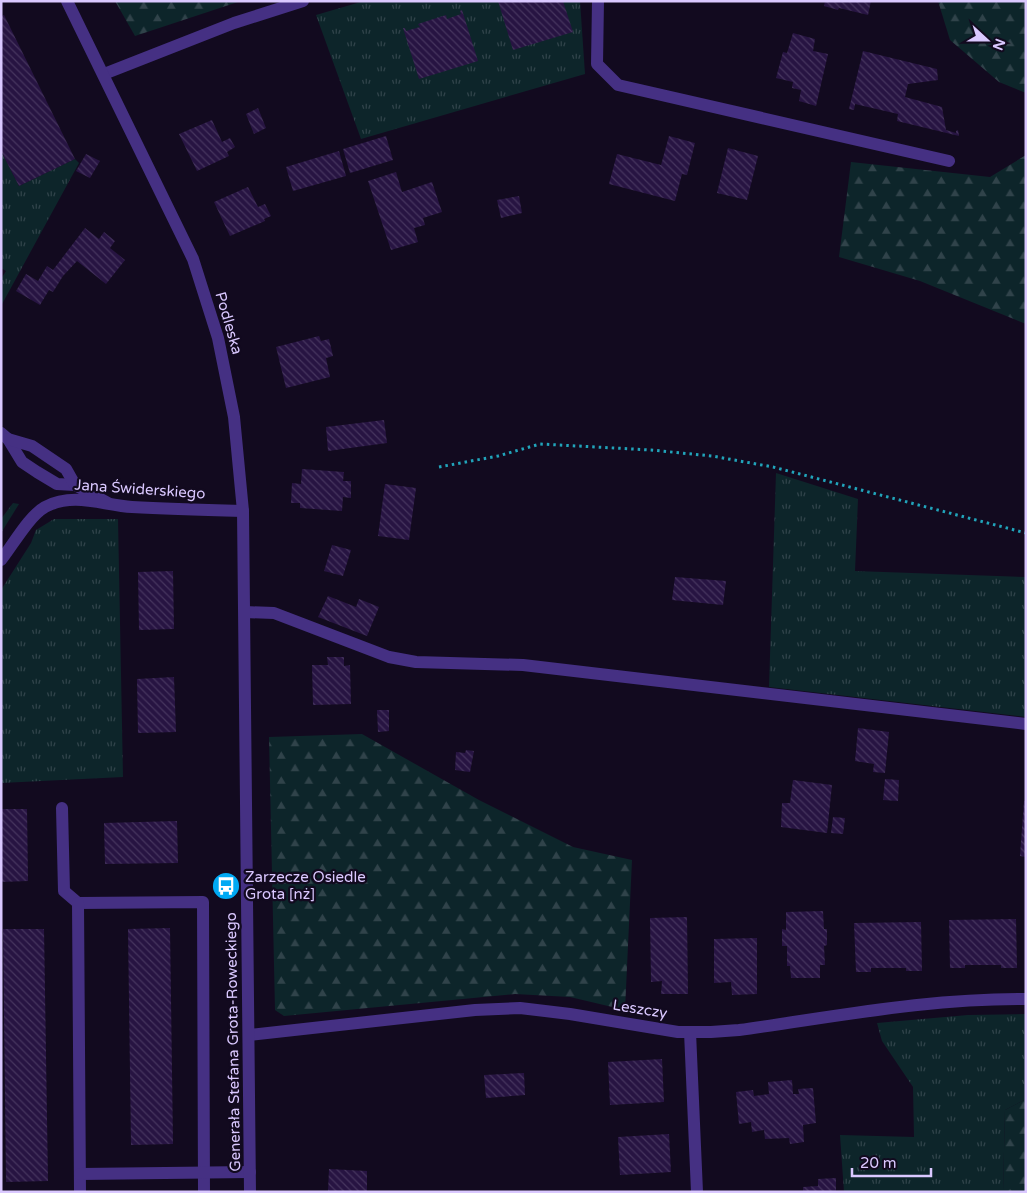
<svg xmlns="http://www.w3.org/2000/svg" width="1027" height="1193" viewBox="0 0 1027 1193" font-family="'Varela Round',sans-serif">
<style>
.grass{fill:url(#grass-tufts)}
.forest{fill:url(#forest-firs)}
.building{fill:url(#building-back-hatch)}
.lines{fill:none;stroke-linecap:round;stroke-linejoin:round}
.path{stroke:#21a4ba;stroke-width:3;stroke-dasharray:2.5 4;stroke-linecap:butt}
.service{stroke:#453083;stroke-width:12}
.minor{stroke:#453083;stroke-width:12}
.tertiary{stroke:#453083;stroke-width:12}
.labels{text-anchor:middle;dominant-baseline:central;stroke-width:4.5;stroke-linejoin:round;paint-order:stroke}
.street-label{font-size:15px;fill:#dac8ff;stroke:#120a1f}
.poi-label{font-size:15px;fill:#dac8ff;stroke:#120a1f;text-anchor:start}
</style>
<defs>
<pattern id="grass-tufts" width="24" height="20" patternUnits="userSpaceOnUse" patternTransform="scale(1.25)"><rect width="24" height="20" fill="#0d252a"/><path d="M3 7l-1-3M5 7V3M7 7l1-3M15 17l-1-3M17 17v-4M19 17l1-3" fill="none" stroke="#30434a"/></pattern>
<pattern id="forest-firs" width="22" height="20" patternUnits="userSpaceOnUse" patternTransform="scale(1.25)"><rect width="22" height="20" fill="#0d252a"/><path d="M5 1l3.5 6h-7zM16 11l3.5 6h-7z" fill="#30434a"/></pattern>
<pattern id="building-back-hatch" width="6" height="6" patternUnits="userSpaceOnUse" patternTransform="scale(1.25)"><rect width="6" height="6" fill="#271442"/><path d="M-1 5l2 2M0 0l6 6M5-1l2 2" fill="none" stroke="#46355e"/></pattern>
</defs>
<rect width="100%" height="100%" fill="#120a1f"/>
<!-- grass -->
<g class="grass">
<polygon points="364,1 580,1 585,74 361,139 316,15"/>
<polygon points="1,151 19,186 75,159 79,163 1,306 1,279 6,271 1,268"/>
<polygon points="776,473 858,499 855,571 1026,577 1026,717 769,687"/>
<polygon points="13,503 19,504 1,533 1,519"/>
<polygon points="54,519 118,519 123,777 1,783 1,590 31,543 36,530"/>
<polygon points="1026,1014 1026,1099 1005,1110 1003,1192 844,1192 840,1135 914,1137 913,1087 882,1041 877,1023 968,1015"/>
</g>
<!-- forest -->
<g class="forest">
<polygon points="115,1 241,1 135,36"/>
<polygon points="938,1 1026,1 1026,93 999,82 950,40"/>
<polygon points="1026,155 1026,324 920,281 839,257 851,162 990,177"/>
<polygon points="362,734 479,800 573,847 632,860 625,1010 570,997 515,994 284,1016 275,1010 269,737"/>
<polygon points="1026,1099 1026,1192 1003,1192 1005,1110"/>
</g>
<!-- building -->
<g class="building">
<polygon points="498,1 563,1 573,32 513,50"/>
<polygon points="825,1 871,1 868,15 839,8 838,10 824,6"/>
<polygon points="462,10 478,61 419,79 403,28 405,28 406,31 420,27 418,24 446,15 447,19 461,14 460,11"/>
<polygon points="4,15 75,159 19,186 1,151 1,16"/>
<polygon points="793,33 815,39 813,51 828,54 816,106 799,101 801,90 792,88 793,82 776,78 783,52 787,53"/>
<polygon points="863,51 937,69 938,80 908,84 905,97 942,107 946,130 956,133 956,131 958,130 959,136 897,121 898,114 855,104 854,110 849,109"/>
<polygon points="258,108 266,128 254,134 246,114"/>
<polygon points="212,120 222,142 230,138 235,147 227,152 229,156 197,171 179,134"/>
<polygon points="386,136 393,160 350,173 343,149"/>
<polygon points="669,136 695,143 687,175 682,174 675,201 609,184 617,154 661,165"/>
<polygon points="728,148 758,156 747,200 717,193"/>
<polygon points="339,151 346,176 293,191 286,167"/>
<polygon points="86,154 100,161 90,178 76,171"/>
<polygon points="396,172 402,192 432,182 442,212 423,218 425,225 414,228 418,242 391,250 368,181"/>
<polygon points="248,187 258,207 265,204 271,216 264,219 265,221 230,236 214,202"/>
<polygon points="519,196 522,213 501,218 497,200"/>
<polygon points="85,228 99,239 104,232 115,241 110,248 125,260 106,284 77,261 63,276 53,292 49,290 40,305 16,291 26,274 38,281 47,266 53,270"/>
<polygon points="319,336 321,341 329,339 333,356 326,358 330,377 286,388 276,347"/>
<polygon points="384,420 387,443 328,451 326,427"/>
<polygon points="302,469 344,472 343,481 351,481 351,498 343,497 342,511 300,508 300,503 291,503 292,483 301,484"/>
<polygon points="385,484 416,488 409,540 378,536"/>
<polygon points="332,545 351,550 343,576 324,571"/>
<polygon points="173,571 174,629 139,630 138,572"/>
<polygon points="675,577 726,581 723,605 672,600"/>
<polygon points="328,596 356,607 359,599 379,607 367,636 318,617"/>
<polygon points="327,657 344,657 344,666 350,665 351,704 313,705 312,665 328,665"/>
<polygon points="174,677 176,732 138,733 137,679"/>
<polygon points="377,710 389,710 389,731 378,732"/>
<polygon points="858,728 889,732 885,773 873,772 874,764 855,761"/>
<polygon points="466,750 474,751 470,772 455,770 456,752 465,753"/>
<polygon points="885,779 899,780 898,801 883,800"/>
<polygon points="793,780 832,785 827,833 781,827 782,803 790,803"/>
<polygon points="1024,801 1026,801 1026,857 1020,856"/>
<polygon points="1,809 27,809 28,881 1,882"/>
<polygon points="833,817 845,818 843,834 831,833"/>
<polygon points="177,821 178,863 105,864 104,823"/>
<polygon points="823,911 824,929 827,929 827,945 824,946 825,965 820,965 820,978 791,978 790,966 787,966 787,946 782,946 782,929 786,930 786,912"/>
<polygon points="687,917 688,994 661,994 662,981 651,982 650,918"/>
<polygon points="1016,919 1017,968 1001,968 1001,965 965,965 965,968 950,968 949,920"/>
<polygon points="921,922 922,971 906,971 906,968 871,968 871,972 856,972 854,923"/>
<polygon points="170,928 173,1144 131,1145 128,929"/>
<polygon points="3,929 44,929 48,1181 6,1182"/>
<polygon points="757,938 757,994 732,995 731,982 714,983 714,939"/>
<polygon points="662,1059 664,1102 610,1105 608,1062"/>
<polygon points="524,1073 525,1095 486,1098 484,1075"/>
<polygon points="792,1080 793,1094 799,1094 798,1089 813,1088 816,1123 803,1125 804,1142 790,1144 789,1138 765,1139 764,1130 752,1132 751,1122 739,1124 736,1092 753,1090 754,1096 769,1094 768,1082"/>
<polygon points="669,1134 671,1172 620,1175 618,1137"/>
<polygon points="329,1169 367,1171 367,1192 328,1192"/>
<polygon points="836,1178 836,1192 803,1192 803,1187 818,1186 818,1179"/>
</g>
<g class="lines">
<!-- path -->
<polyline class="path" points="439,467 498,456 540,444 651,450 712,456 773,467 1026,533"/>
<!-- service -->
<g class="service">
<polyline points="1,433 8,439 22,462 37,472 57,484 75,485 108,503"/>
<polyline points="8,439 32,446 66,469 75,485"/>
<polyline points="245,612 274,613 389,657 416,662 523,665 1026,724"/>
<polyline points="62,808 64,891 78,903 203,902 204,1192"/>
<polyline points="78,903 80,1192"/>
<polyline points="690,1032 697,1192"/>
<polyline points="80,1174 250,1172"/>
</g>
<!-- minor -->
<g class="minor">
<polyline points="598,1 597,64 618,85 949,161"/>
<polyline points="104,74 234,23 303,1"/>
<path d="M1,560C13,545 29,516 45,507C74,492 102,505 132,507C169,509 206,510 243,511"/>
<path d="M249,1035L475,1010L520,1008L570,1014L678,1032H711L739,1030C834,1017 930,998 1026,999"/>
</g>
<!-- tertiary -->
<polyline class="tertiary" points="67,1 193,259 218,338 234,417 243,511 250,1192"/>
</g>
<!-- icons -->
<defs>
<symbol id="bus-disc" viewBox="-11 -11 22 22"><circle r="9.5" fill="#00a9f3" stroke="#120a1f"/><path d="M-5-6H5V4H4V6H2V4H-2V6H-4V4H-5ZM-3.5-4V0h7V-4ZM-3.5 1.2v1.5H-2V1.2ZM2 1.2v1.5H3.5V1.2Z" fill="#fff"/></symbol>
</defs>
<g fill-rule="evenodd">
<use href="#bus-disc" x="210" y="870" width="32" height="32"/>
</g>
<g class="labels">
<!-- street labels -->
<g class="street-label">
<text transform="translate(229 323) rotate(74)">Podleska</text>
<text transform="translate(140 489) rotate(4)">Jana Świderskiego</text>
<text transform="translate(640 1009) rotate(9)">Leszczy</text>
<text transform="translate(233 1042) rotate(-91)">Generała Stefana Grota-Roweckiego</text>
</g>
<!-- poi labels -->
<g class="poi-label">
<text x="245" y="877">Zarzecze Osiedle<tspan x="245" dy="17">Grota [nż]</tspan></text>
</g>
</g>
<!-- border -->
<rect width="1027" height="1193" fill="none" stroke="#dac8ff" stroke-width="5"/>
<!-- north arrow -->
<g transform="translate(987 40) rotate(111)" stroke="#120a1f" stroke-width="4" paint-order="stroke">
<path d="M0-4L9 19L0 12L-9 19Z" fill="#dac8ff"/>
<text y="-8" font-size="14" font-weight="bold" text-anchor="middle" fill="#dac8ff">N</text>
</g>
<!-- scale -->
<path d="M852 1168v8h79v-8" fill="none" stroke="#dac8ff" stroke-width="2.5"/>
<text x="860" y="1168" font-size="15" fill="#dac8ff" stroke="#120a1f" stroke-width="4" paint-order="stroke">20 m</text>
</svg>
